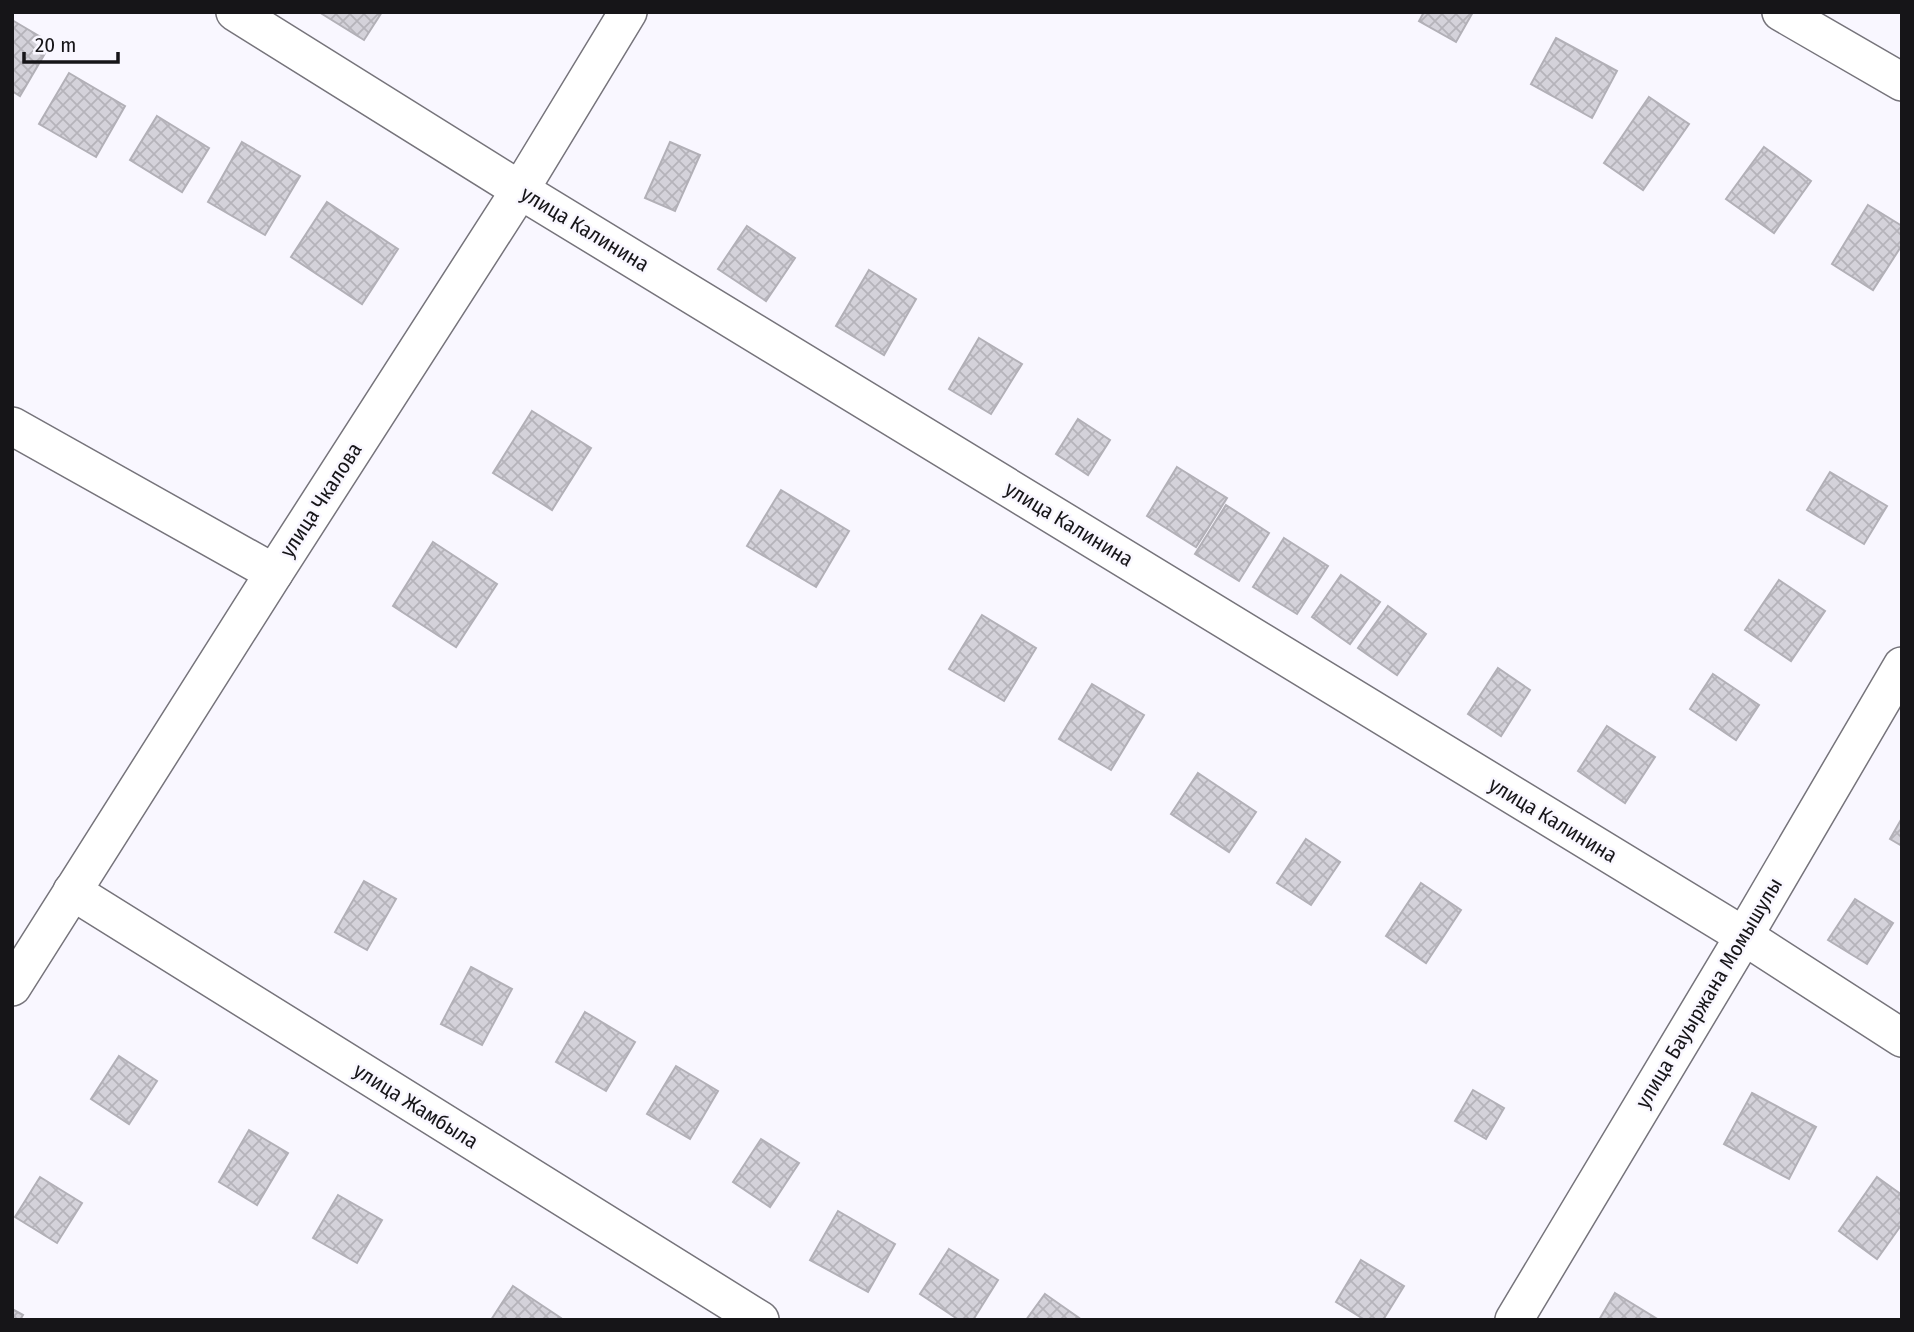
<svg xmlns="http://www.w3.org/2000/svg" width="1914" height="1332" viewBox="0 0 1914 1332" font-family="'Fira Sans Condensed',sans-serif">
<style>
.building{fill:url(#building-cross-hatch);stroke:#b2b0b7;stroke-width:2}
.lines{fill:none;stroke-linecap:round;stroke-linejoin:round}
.street-casing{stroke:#76747b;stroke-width:40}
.street{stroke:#fff;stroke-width:37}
.labels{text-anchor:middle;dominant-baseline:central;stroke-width:5;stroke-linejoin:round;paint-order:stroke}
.street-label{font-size:21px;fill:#161518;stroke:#f9f7ff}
</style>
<defs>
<pattern id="building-cross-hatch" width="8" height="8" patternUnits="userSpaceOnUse" patternTransform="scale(1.75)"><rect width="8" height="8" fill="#d4d2da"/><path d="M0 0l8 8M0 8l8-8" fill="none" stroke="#b5b3ba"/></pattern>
</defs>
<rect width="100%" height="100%" fill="#f9f7ff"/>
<!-- building -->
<g class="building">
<polygon points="319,12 382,12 364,40"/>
<polygon points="1424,12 1473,12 1456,42 1419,21"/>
<polygon points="12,20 51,43 20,96 12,91"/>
<polygon points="1556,38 1617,71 1592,118 1531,84"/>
<polygon points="69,73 125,106 96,157 39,124"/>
<polygon points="1649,97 1689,124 1643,190 1604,163"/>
<polygon points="157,116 209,148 182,192 130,160"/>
<polygon points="242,142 300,176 265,235 208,202"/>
<polygon points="670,142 700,155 675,211 645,198"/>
<polygon points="1764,147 1811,181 1774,233 1726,199"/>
<polygon points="327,202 398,249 362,304 291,257"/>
<polygon points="1868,205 1902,226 1902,245 1873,290 1832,264"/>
<polygon points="747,226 795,258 766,301 718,269"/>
<polygon points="869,270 916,299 884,355 836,326"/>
<polygon points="979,338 1022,364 991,414 949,389"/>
<polygon points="532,411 591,448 552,510 493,473"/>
<polygon points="1078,419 1110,440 1088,475 1056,454"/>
<polygon points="1177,467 1227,498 1196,547 1147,516"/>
<polygon points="1830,472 1887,506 1864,544 1807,510"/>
<polygon points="781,490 849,531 816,587 747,546"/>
<polygon points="1226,505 1269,533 1239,581 1195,554"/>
<polygon points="1284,538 1328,566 1297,614 1253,587"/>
<polygon points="433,542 497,584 456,647 393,606"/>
<polygon points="1341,575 1380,602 1350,644 1312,617"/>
<polygon points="1779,580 1825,611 1791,661 1745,630"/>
<polygon points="1388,606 1426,634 1397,675 1358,648"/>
<polygon points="982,615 1036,648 1004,701 949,669"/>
<polygon points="1498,668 1530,690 1501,736 1468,714"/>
<polygon points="1713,674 1759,705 1736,740 1690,709"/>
<polygon points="1092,684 1144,715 1111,770 1059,739"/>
<polygon points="1607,726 1655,757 1625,803 1578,771"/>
<polygon points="1198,773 1256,812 1229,852 1171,814"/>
<polygon points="1902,818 1902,846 1890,839"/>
<polygon points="1306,839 1340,862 1311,905 1277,883"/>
<polygon points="364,881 396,899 367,950 335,932"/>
<polygon points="1421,883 1461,910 1426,963 1386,936"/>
<polygon points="1855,899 1893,923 1867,964 1828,940"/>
<polygon points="471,967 512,989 482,1045 441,1024"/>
<polygon points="585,1012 635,1042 606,1091 556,1062"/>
<polygon points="119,1056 157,1081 129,1124 91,1099"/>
<polygon points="676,1066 718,1091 690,1139 647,1114"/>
<polygon points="1473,1090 1504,1108 1486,1139 1455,1121"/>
<polygon points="1752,1093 1816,1127 1789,1179 1724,1144"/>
<polygon points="249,1130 288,1153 257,1205 219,1182"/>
<polygon points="761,1139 799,1163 770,1207 733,1182"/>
<polygon points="40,1177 82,1203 57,1243 15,1217"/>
<polygon points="1877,1177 1902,1195 1902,1224 1877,1259 1839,1231"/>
<polygon points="338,1195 382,1220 357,1263 313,1238"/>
<polygon points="838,1211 895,1244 868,1292 810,1260"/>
<polygon points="949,1249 998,1280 973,1320 959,1320 920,1294"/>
<polygon points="1361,1260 1404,1286 1383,1320 1365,1320 1336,1302"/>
<polygon points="513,1286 561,1318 560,1320 491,1320"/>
<polygon points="1615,1293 1659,1320 1599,1320"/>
<polygon points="1045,1294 1082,1320 1026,1320"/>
<polygon points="12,1309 23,1315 20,1320 12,1320"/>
</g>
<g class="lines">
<defs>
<g id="street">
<polyline points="235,12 520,190 1744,936 1902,1038"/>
<polyline points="1781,12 1902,82"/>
<polyline points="12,426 274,573"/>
<polyline points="72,891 760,1320"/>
<polyline points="12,987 274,573 520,190 628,12"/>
<polyline points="1514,1320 1744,936 1902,666"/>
</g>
</defs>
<!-- street casing -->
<use href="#street" class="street-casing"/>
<!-- street -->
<use href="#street" class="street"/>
</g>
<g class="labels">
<!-- street labels -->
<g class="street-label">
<text transform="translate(585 229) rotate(31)">улица Калинина</text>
<text transform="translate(321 500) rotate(-57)">улица Чкалова</text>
<text transform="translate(1069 524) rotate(31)">улица Калинина</text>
<text transform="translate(1553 820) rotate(31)">улица Калинина</text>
<text transform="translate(1709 993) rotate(-59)">улица Бауыржана Момышулы</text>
<text transform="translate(416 1106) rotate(32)">улица Жамбыла</text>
</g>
</g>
<!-- border -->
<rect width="1914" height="1332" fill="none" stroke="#161518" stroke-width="28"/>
<!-- scale -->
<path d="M24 52v10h94v-10" fill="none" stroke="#161518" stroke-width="3.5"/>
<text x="35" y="52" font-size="21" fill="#161518" stroke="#f9f7ff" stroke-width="5" paint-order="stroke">20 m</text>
</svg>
